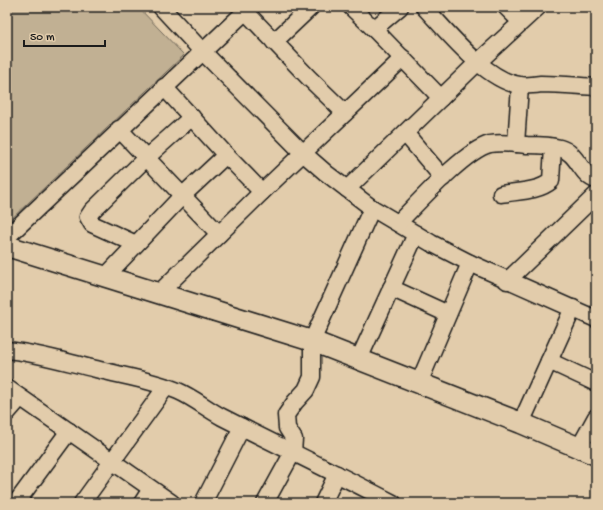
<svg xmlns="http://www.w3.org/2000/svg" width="603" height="510" viewBox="0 0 603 510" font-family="'Gochi Hand',sans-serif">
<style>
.green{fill:#c1b093;stroke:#6e6658}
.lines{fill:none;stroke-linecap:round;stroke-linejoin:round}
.minor-casing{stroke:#1c1c1c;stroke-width:19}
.major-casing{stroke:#1c1c1c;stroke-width:23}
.minor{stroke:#e2ccab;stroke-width:16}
.major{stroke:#e2ccab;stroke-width:20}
</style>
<rect width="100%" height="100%" fill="#e2ccab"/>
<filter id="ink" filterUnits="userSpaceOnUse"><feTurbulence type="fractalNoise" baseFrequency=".025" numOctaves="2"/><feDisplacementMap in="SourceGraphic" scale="8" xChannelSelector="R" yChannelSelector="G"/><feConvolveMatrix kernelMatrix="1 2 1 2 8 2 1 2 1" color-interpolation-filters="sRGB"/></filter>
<g filter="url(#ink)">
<!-- green -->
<polygon class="green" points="7,7 138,7 184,55 7,223"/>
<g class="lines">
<defs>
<g id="minor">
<polyline points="161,7 202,51 303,153 326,173 372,208 431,243 470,263 596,319"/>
<polyline points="351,7 374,29 441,98"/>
<path d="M424,7C446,30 487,82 520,85C526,86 534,85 541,84C559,84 578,86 596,87"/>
<polyline points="506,7 521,22"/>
<polyline points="245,11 309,78 345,113"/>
<polyline points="374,29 400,7"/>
<polyline points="274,42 311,7"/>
<polyline points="164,87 226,155 262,192"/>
<polyline points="119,129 219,234"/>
<polyline points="405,133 443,178"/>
<polyline points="516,144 520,86"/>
<polyline points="347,189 477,63 538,7"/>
<path d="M501,194C517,191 538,192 551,181L553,147"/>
<path d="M398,223C417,204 465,150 490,144C502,142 515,144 527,145C537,145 550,145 560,148C578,153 581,176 596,180"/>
<polyline points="7,237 250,7"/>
<polyline points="136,244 92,224 88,217 92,211 146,158 192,117"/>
<polyline points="105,277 182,196 226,155"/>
<polyline points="507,281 596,195"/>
<polyline points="391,288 448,314"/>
<polyline points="159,293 262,192 403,58"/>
<path d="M7,350C37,353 66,362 96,369C123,376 152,380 178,391C194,398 207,409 222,417C279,446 336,473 393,503"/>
<polyline points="359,359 416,234"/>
<polyline points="549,361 596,383"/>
<polyline points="419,383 470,263"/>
<polyline points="7,388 172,503"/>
<polyline points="7,413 20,398"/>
<polyline points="521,423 573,308"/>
<polyline points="579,448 596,417"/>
<polyline points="16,503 69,431"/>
<polyline points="82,503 166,387"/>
<polyline points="142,503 151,489"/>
<polyline points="203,503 242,427"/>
<polyline points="265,503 293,452 294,439 287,428 286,415 295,402 306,390 312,377 312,341 372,208"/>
<polyline points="323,503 337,474"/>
</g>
<polyline id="major" points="7,246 312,341 521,423 596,455"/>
</defs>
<!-- minor casing -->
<use href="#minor" class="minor-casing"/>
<!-- major casing -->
<use href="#major" class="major-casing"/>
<!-- minor -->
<use href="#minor" class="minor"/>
<!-- major -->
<use href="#major" class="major"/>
</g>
</g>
<!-- margin -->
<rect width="603" height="510" fill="none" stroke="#e2ccab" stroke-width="24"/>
<rect x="12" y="12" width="579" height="486" fill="none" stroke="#1c1c1c" stroke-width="1.5" filter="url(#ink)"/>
<!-- scale -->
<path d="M24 40v6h81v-6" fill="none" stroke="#1c1c1c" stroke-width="2"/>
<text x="30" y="40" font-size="12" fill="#1c1c1c" stroke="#e2ccab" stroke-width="3" paint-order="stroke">50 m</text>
</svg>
